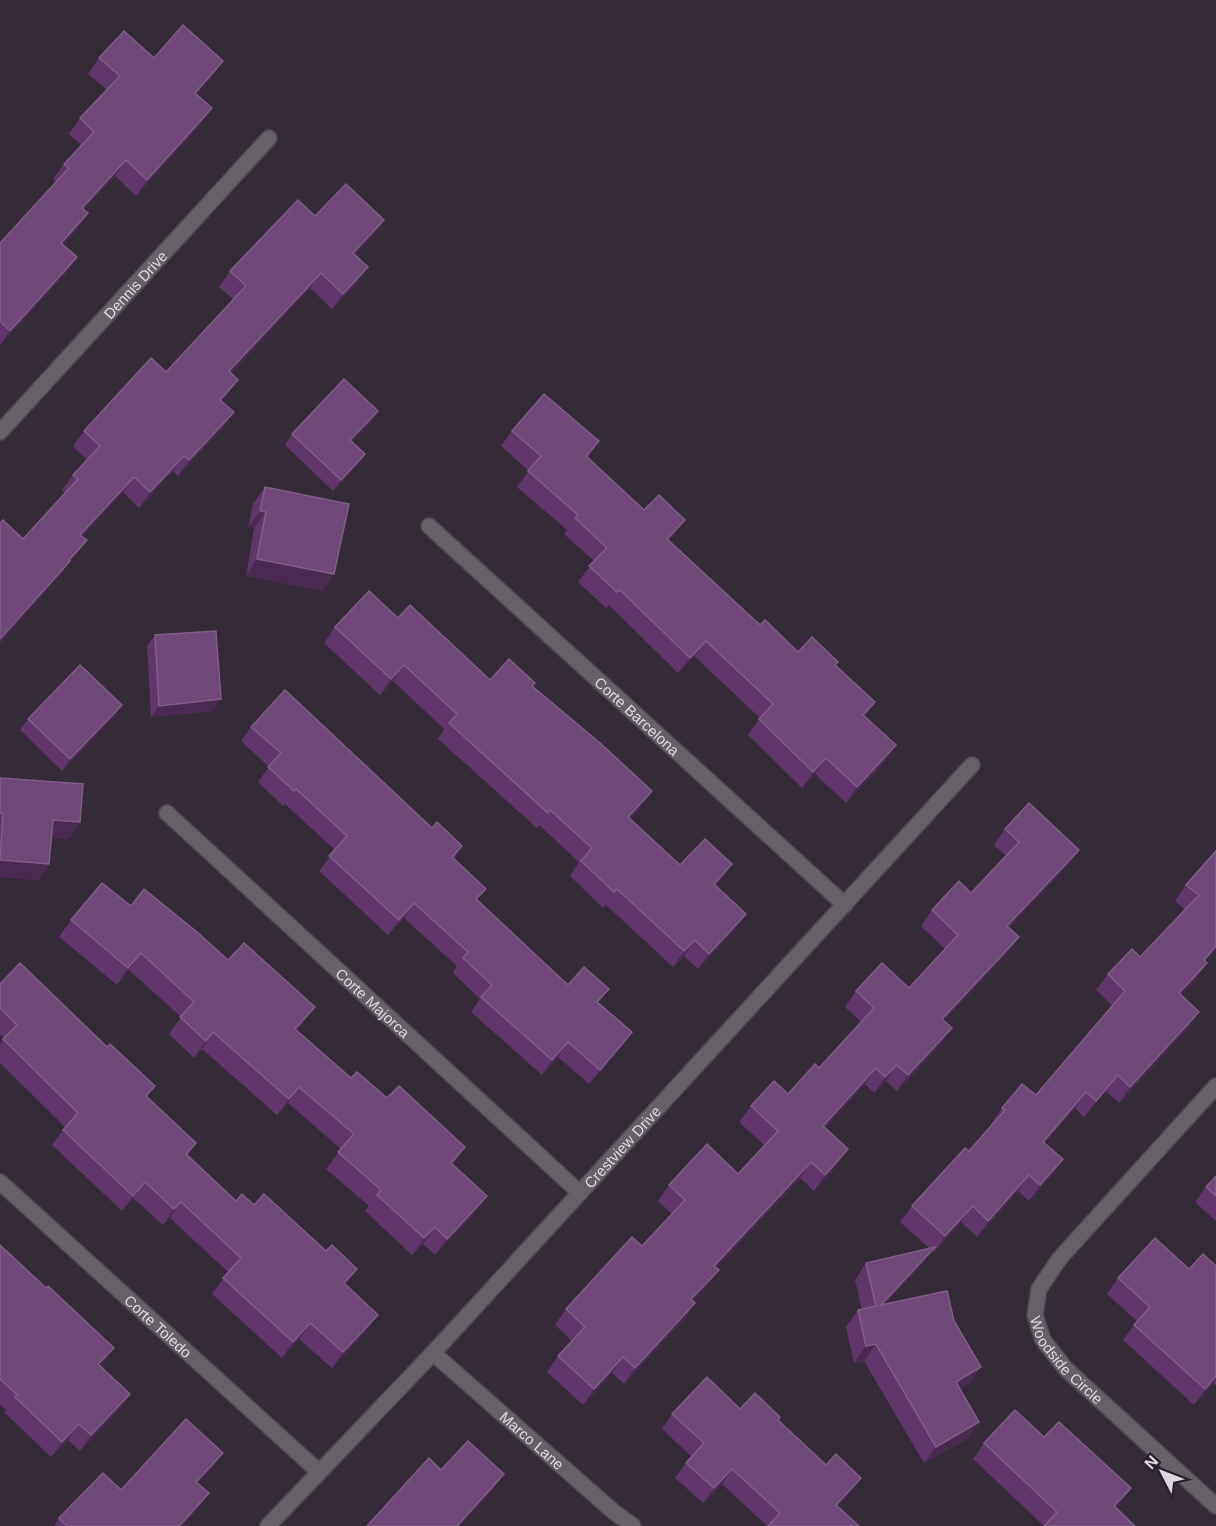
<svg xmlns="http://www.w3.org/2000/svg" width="1216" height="1526" viewBox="0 0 1216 1526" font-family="Helvetica,sans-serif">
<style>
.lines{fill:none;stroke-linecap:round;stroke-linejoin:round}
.street-casing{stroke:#504652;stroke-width:18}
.street{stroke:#666167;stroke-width:15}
.wall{fill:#61366b}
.shaded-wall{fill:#4a2a51}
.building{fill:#6f4878;stroke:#805e88;stroke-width:1.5}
.labels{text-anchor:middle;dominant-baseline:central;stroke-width:4.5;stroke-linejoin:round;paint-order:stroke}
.street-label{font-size:15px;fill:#dfd8e1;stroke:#2b202d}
</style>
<rect width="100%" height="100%" fill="#352a37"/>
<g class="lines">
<defs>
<g id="street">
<path id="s1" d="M0,432L269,138"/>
<path id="s2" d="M429,526L845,905"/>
<path id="s3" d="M167,813L580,1193"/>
<path id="s4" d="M1216,1086L1060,1258L1039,1289L1035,1315L1043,1340L1066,1369L1216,1506"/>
<path id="s5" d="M0,1182L318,1471"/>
<path id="s6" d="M433,1353L614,1512L633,1526"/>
<path id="s7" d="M268,1526L433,1353L972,765"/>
</g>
</defs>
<!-- street casing -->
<use href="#street" class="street-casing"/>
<!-- street -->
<use href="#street" class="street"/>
</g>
<!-- wall -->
<g class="wall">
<polygon points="99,58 154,58 223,61 212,77 196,94 201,124 136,196 115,176 84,209 88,213 77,229 63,245 77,257 66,273 0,345 0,243 56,182 53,179 64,164 81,145 69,134 80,118 107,90 88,74"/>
<polygon points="315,216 384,220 373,236 355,255 357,283 332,309 310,288 231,373 227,395 222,401 223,427 178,476 173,471 139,508 123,492 82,536 87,540 59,576 0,643 0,523 23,539 65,493 62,490 73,475 87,460 73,446 84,431 166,372 234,300 219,287 230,271"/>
<polygon points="378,411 370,423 352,441 365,454 357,466 333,491 285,445 292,434"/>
<polygon points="512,431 599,441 588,457 644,510 674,535 669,540 760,625 798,652 838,662 835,665 875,702 865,716 896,745 885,761 846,803 815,774 802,788 748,735 760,718 694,656 678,673 609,605 606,608 578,582 594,561 564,534 567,530 517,487 529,471 501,446"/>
<polygon points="265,487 323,591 246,576 254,528 248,527 253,504"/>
<polygon points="398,618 490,680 535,683 533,686 652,791 641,807 630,819 680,865 732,864 721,880 716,886 735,930 698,969 684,956 673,967 606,905 603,908 570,876 579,862 539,825 537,828 438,739 444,729 393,681 380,695 324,643 335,627"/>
<polygon points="155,635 213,711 151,717 147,646"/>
<polygon points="122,705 114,717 62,771 20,730 28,719"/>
<polygon points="251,727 432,828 462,846 454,859 478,900 568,985 599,1003 632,1032 622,1047 589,1084 558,1057 542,1075 471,1012 480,999 453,973 457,966 404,918 388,935 319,871 335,850 285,804 283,806 258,782 269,767 241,741"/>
<polygon points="0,778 80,822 69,839 51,838 49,864 38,880 0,877"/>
<polygon points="1005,829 1079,850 1067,866 1009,928 1007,953 944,1020 941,1044 897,1091 886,1081 874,1093 865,1084 825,1128 837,1165 814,1191 800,1178 716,1268 719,1270 707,1286 693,1301 695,1303 684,1319 624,1384 612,1373 583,1405 547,1372 558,1356 572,1341 555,1325 566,1309 642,1246 672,1214 658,1201 669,1185 738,1174 764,1145 739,1122 751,1106 788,1094 819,1068 861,1022 845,1007 856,991 909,988 945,949 921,926 932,910 971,893 1006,856 994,845"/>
<polygon points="1216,851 1216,949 1205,961 1196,979 1181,995 1188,1028 1119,1103 1106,1091 1084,1117 1075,1108 1045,1143 1063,1159 1052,1175 1029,1201 1018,1191 977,1237 961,1222 934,1252 932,1251 923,1263 885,1304 969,1384 960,1389 979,1422 967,1439 924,1463 864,1361 854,1363 846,1327 858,1310 862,1310 855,1280 866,1263 929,1248 900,1222 912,1206 969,1151 992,1125 991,1124 1002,1108 1036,1095 1113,1006 1096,990 1108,974 1140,957 1185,910 1175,901 1186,885"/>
<polygon points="131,906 228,960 303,1023 297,1030 351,1078 453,1165 475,1213 435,1255 423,1244 412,1255 365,1211 369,1206 326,1169 341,1149 288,1103 277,1115 202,1049 194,1058 169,1034 181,1017 129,970 117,985 59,937 71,920"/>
<polygon points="0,984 147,1097 196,1143 187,1156 236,1201 346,1285 367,1330 332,1368 299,1339 282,1358 212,1294 228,1272 170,1218 163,1225 133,1198 122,1211 52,1145 65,1127 0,1063 0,1044 4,1038 0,1034"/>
<polygon points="1216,1176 1216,1221 1195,1202 1206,1187"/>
<polygon points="0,1245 103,1363 100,1366 130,1394 119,1410 80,1451 68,1440 51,1457 4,1412 6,1410 0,1405"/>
<polygon points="1216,1266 1216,1385 1213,1383 1194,1405 1123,1340 1137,1321 1107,1294 1118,1278"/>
<polygon points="740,1409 780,1417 778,1421 851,1492 837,1507 859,1526 767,1526 722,1484 703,1503 675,1478 686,1463 692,1457 662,1429 672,1414"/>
<polygon points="1044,1437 1131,1488 1120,1504 1116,1508 1044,1526 973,1459 984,1443"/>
<polygon points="223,1453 212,1468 198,1483 198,1508 182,1526 54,1526 59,1518 121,1490"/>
</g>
<!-- shaded-wall -->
<g class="shaded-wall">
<polygon points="223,61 212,77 184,108 195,93"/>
<polygon points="212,108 201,124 136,196 147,180"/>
<polygon points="126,160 115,176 71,223 82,208"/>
<polygon points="88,213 77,229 51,259 61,243"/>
<polygon points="384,220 373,236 342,269 353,253"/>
<polygon points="77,257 66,273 0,345 10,331"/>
<polygon points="368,267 357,283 332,309 343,294"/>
<polygon points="321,273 310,288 218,387 229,371"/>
<polygon points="238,380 227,395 209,415 220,400"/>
<polygon points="378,411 370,423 342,451 350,440"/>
<polygon points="234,412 223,427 178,476 189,460"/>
<polygon points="365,454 357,466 333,491 341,480"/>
<polygon points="184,456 173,471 139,508 150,492"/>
<polygon points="134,477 123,492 70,550 80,535"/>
<polygon points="260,511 266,512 254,528 248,527"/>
<polygon points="685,520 674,535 656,554 667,539"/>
<polygon points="87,540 59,576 0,643 0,639"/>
<polygon points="257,559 334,574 323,591 246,576"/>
<polygon points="706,641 694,656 678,673 690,658"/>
<polygon points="404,665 393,681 380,695 391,679"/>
<polygon points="221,699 213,711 151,717 159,706"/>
<polygon points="875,702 864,718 863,715"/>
<polygon points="122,705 114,717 62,771 70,759"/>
<polygon points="896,745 885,761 846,803 857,787"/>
<polygon points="826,758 815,774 802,788 813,772"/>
<polygon points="652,791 641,807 617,833 628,817"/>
<polygon points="53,820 80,822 69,839 41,837"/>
<polygon points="1079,850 1067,866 996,942 1007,926"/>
<polygon points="0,860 49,864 38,880 0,877"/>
<polygon points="732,864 721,880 703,900 714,884"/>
<polygon points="414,903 404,918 388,935 399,920"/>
<polygon points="746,914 735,930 698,969 709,954"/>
<polygon points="1019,937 1007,953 931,1035 942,1019"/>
<polygon points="695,940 684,956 673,967 684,951"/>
<polygon points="1216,946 1216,949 1192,976 1204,960"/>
<polygon points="141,953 129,970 117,985 128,968"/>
<polygon points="1207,963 1196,979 1168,1009 1179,993"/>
<polygon points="315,1007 303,1023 283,1045 295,1029"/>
<polygon points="1199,1012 1188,1028 1119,1103 1130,1087"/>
<polygon points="952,1028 941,1044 897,1091 908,1075"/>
<polygon points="213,1032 202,1049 194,1058 206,1041"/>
<polygon points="632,1032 622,1047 589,1084 600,1070"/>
<polygon points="568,1042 558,1057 542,1075 552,1060"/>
<polygon points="897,1065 886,1081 874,1093 885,1077"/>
<polygon points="876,1068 865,1084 812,1142 823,1126"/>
<polygon points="1118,1075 1106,1091 1084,1117 1096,1101"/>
<polygon points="299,1087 288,1103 277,1115 289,1099"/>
<polygon points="1086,1092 1075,1108 1032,1158 1043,1142"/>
<polygon points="465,1147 454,1164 439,1179 451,1163"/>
<polygon points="848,1149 837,1165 814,1191 825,1175"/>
<polygon points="1063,1159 1052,1175 1029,1201 1040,1185"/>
<polygon points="811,1162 800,1178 703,1282 714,1266"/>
<polygon points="1029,1175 1018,1191 977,1237 988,1221"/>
<polygon points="145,1182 133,1198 122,1211 133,1196"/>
<polygon points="487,1196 475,1213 435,1255 447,1239"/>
<polygon points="181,1202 170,1218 163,1225 174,1209"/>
<polygon points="973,1206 961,1222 934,1252 945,1236"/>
<polygon points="435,1227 423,1244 412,1255 424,1238"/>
<polygon points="935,1247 923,1263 869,1322 881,1305"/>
<polygon points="357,1269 346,1285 333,1299 344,1283"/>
<polygon points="719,1270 707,1286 680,1315 691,1299"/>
<polygon points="695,1303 684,1319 624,1384 635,1368"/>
<polygon points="378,1315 367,1330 332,1368 343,1352"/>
<polygon points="310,1323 299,1339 282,1358 293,1342"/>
<polygon points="876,1344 864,1361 854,1363 866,1346"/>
<polygon points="114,1348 103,1363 88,1380 98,1364"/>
<polygon points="623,1357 612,1373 583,1405 594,1389"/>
<polygon points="981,1367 969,1384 944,1398 956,1382"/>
<polygon points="1216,1376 1216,1378 1213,1383 1194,1405 1205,1389"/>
<polygon points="130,1394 119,1410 80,1451 91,1435"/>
<polygon points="979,1422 967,1439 924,1463 936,1447"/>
<polygon points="79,1424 68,1440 51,1457 62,1442"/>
<polygon points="223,1453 212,1468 186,1497 196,1482"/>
<polygon points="732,1469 722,1484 703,1503 714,1488"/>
<polygon points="504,1474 493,1490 460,1526 457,1526"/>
<polygon points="861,1478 851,1492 825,1520 836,1505"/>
<polygon points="1131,1488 1120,1504 1103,1521 1114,1506"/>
<polygon points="209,1493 198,1508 182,1526 179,1526"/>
</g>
<!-- building -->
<g class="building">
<polygon points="183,25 223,61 195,93 212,108 147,180 126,160 82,208 88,213 61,243 77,257 10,331 0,321 0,243 69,168 64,164 94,132 80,118 120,76 99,58 124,31 154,58"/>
<polygon points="346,184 384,220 353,253 368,267 343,294 321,273 229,371 238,380 220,400 234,412 189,460 184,456 150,492 134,477 80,535 87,540 69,560 70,561 0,639 0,523 3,520 23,539 78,479 73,475 100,446 84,431 151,358 166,372 246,286 230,271 298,200 315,216"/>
<polygon points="344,379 378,411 350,440 365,454 341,480 292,434"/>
<polygon points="544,394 599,441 586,456 644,510 659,495 685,520 667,539 760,625 765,620 798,652 812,637 838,662 835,665 875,702 863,715 896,745 857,787 826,758 813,772 759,719 773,704 706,641 690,658 620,590 617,592 589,566 607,548 575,518 578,515 528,471 541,456 512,431"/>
<polygon points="265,487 349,504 334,574 257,559 266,512 260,511"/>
<polygon points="369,591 398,618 410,605 490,680 509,659 535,683 532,686 600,743 652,791 628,817 680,865 705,839 732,864 714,884 746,914 709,954 695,940 684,951 617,889 614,892 581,861 592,848 550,810 548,813 449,723 457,714 404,665 391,679 335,627"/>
<polygon points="216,631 221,699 159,706 155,635"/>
<polygon points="80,665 122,705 70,759 28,719"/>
<polygon points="285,690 432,828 437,822 462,846 452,857 486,889 476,899 568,985 584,967 609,989 597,1002 632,1032 600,1070 568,1042 552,1060 481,997 492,985 463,958 468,952 414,903 399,920 329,856 347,836 296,789 294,791 268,767 281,753 251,727"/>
<polygon points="0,778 83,784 80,822 53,820 49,864 0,860 3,814 0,813"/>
<polygon points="1029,803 1079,850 1007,926 1019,937 942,1019 952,1028 908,1075 897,1065 885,1077 876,1068 823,1126 848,1149 825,1175 811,1162 714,1266 719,1270 691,1299 695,1303 635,1368 623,1357 594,1389 558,1356 585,1327 566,1309 632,1237 642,1246 685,1200 669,1185 707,1144 738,1174 778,1131 751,1106 774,1081 788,1094 815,1064 819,1068 874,1008 856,991 882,963 909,988 958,935 932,910 959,881 971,893 1019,842 1005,829"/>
<polygon points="1216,851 1216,946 1204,960 1207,963 1179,993 1199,1012 1130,1087 1118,1075 1096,1101 1086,1092 1043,1142 1063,1159 1040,1185 1029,1175 988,1221 973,1206 945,1236 912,1206 965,1148 969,1151 1005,1110 1002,1108 1022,1084 1036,1095 1125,991 1108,974 1132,949 1140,957 1199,895 1186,885"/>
<polygon points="102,883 131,906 144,889 197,932 228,960 244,943 315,1007 295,1029 351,1078 357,1072 387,1098 399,1086 465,1147 451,1163 487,1196 447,1239 435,1227 424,1238 377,1195 381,1190 338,1152 354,1134 299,1087 289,1099 213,1032 206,1041 180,1017 194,1002 141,953 128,968 71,920"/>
<polygon points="20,963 107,1047 110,1044 155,1086 146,1096 196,1143 186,1154 236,1201 242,1194 254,1205 264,1194 326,1251 332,1245 357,1269 344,1283 378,1315 343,1352 310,1323 293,1342 223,1278 241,1258 181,1202 174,1209 145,1182 133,1196 63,1130 78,1113 3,1039 17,1025 0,1008 0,984"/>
<polygon points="1216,1176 1216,1196 1206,1187"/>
<polygon points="1155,1238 1189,1269 1203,1254 1216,1266 1216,1376 1205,1389 1134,1325 1150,1307 1118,1278"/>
<polygon points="0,1245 46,1288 48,1286 114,1348 98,1364 130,1394 91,1435 79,1424 62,1442 15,1397 17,1395 0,1379"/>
<polygon points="935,1247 881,1305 947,1291 954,1321 981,1367 956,1382 979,1422 936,1447 876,1344 866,1346 858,1310 876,1306 866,1263"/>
<polygon points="707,1377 740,1409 755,1393 780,1417 778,1420 826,1465 836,1454 861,1478 836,1505 859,1526 768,1526 780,1513 732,1469 714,1488 686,1463 704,1443 672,1414"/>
<polygon points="1015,1410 1044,1437 1059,1422 1131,1488 1114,1506 1135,1526 1044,1526 1057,1512 984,1443"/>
<polygon points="186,1419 223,1453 196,1482 209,1493 179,1526 67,1526 59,1518 103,1473 121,1490"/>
<polygon points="468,1441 504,1474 457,1526 367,1526 429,1458 441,1470"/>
</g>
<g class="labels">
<!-- street labels -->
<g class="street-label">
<text stroke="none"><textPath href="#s1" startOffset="200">Dennis Drive</textPath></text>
<text stroke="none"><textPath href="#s2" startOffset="282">Corte Barcelona</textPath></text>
<text stroke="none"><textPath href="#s3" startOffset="280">Corte Majorca</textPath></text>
<text stroke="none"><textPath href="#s7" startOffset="519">Crestview Drive</textPath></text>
<text stroke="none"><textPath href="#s5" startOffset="214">Corte Toledo</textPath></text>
<text stroke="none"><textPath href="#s4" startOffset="352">Woodside Circle</textPath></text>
<text stroke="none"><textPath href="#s6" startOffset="132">Marco Lane</textPath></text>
</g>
</g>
<!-- north arrow -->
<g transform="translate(1162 1472) rotate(312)" stroke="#2b202d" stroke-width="4.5" paint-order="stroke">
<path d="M0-4.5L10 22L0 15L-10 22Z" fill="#dfd8e1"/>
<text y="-9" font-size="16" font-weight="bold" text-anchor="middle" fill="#dfd8e1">N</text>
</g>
</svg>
